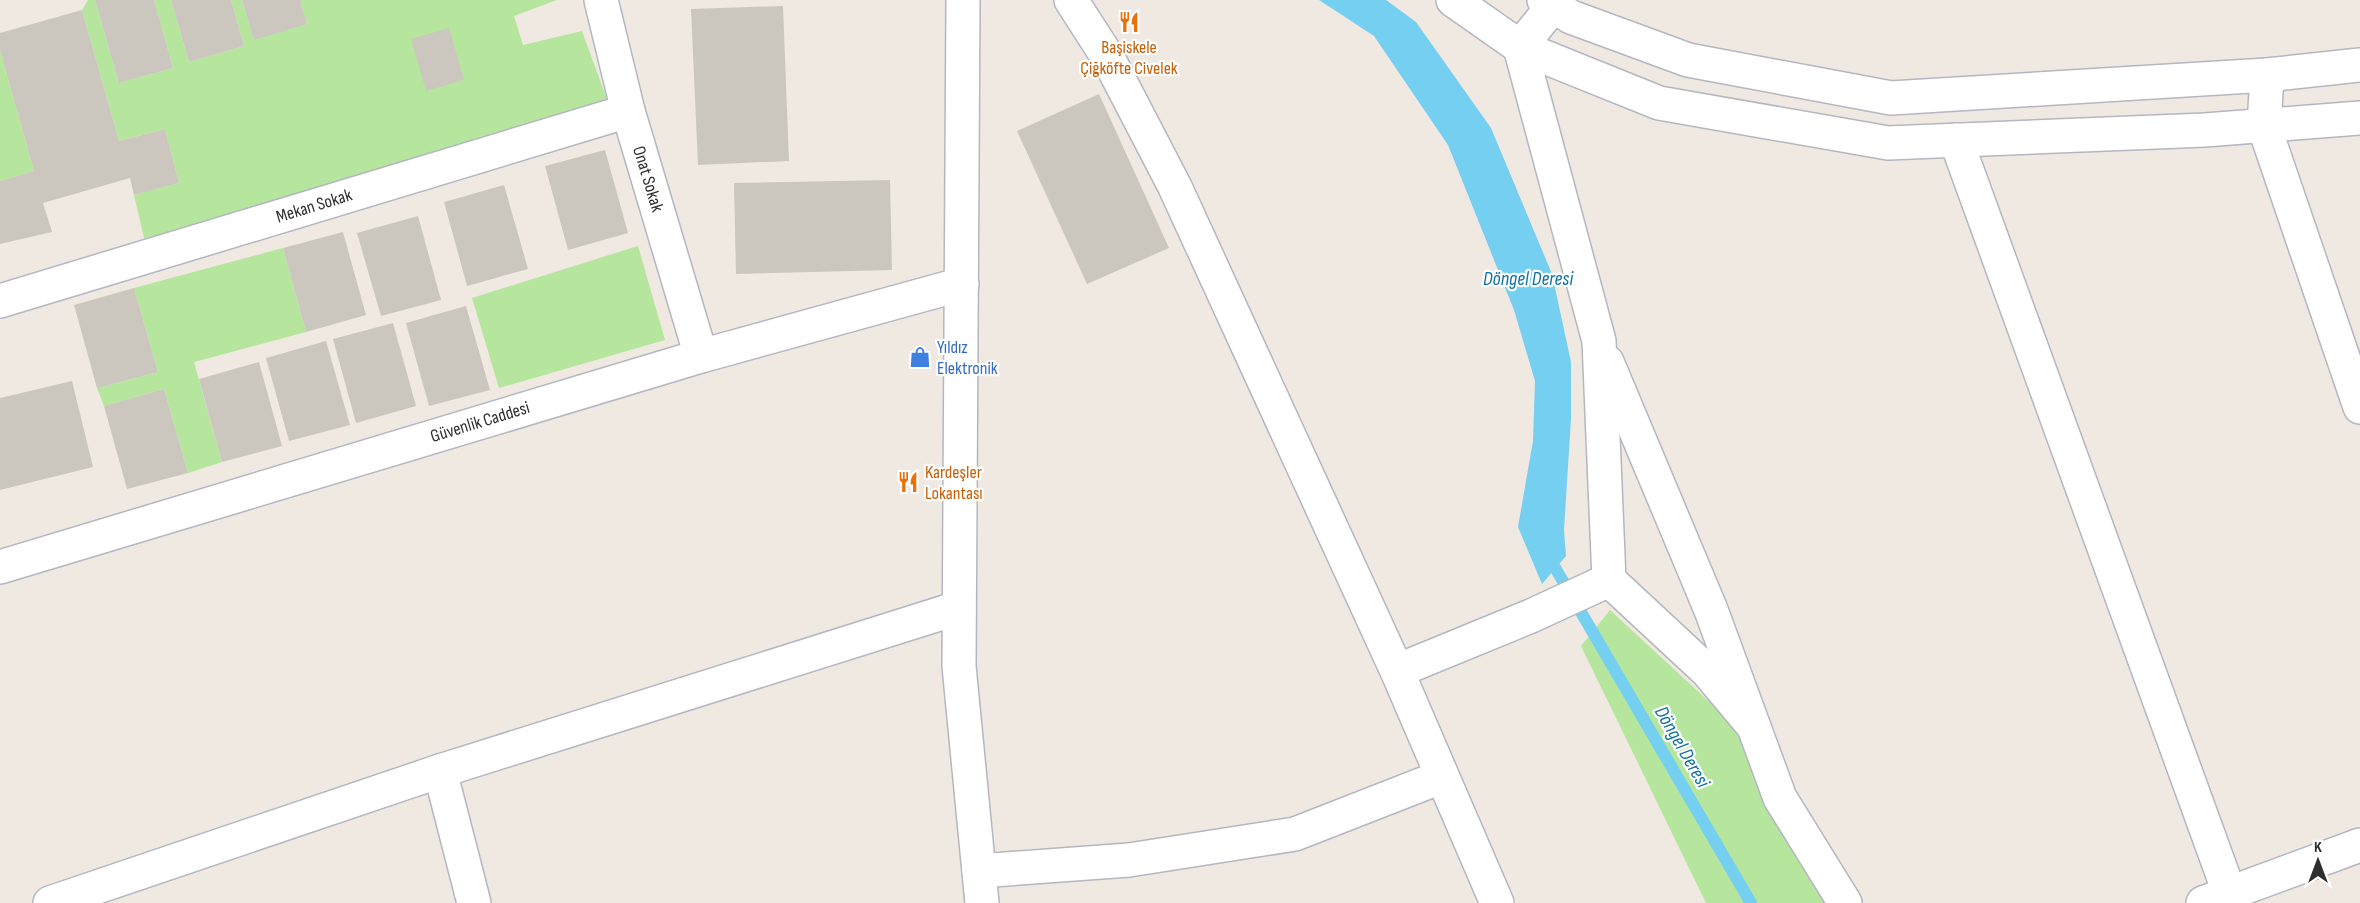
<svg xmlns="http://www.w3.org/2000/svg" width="2360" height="903" viewBox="0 0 2360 903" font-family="'Sofia Sans Condensed',sans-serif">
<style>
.green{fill:#b6e59e}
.water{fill:#75cff0}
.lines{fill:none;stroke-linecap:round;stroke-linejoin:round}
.stream{stroke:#75cff0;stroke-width:12}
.building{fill:#cbc7bf}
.street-casing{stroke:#b4b7c1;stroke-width:36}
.secondary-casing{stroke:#b4b7c1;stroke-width:36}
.street{stroke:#fff;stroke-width:33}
.secondary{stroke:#fff;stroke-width:33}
.labels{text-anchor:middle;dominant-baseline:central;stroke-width:4.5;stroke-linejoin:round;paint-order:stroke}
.food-label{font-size:18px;fill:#c56008;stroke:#fff}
.street-label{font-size:18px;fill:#2e2e2e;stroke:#fff}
.shop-label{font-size:18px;fill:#366cbe;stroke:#fff;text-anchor:start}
.water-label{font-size:20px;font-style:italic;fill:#0d6fa3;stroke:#fff}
</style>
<rect width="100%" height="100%" fill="#efe9e1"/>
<!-- green -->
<g class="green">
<polygon points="88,0 95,0 119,83 173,68 154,0 171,0 189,62 244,46 231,0 242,0 254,39 307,24 300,0 557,0 514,16 523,45 582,31 609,105 146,246 134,195 179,183 165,129 119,141 82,10"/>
<polygon points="0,50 34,171 0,181"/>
<polygon points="638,246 665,340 499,388 472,298"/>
<polygon points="283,248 306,332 194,362 222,462 188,473 164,389 104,406 97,388 158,372 134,288"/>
<polygon points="1610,610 1743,733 1826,903 1706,903 1581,646"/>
</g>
<!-- water -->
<polygon class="water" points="1319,0 1386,0 1416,22 1491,128 1552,274 1571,362 1571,419 1564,530 1566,556 1542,584 1518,527 1533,441 1535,381 1514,310 1448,145 1374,36"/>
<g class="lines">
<!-- stream -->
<polyline class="stream" points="1547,554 1751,903"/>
</g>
<!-- building -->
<g class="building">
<polygon points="95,0 154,0 173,68 119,83"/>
<polygon points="171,0 231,0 244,46 189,62"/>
<polygon points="242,0 300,0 307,24 254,40"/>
<polygon points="783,6 789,161 698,165 691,9"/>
<polygon points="82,10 119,141 165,129 179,183 134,195 130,178 43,203 52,232 0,244 0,181 34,171 0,50 0,33"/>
<polygon points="449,28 464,80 426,91 411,39"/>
<polygon points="1099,94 1169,248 1087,284 1017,131"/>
<polygon points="605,150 628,233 568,250 545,166"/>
<polygon points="890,180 892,270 736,274 734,183"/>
<polygon points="504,185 528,269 467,286 444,202"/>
<polygon points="418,216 441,300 381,316 357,233"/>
<polygon points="343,232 366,315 306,332 283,248"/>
<polygon points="134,288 158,372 97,388 74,305"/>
<polygon points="466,306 490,390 429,406 406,323"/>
<polygon points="393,323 416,406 356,423 333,339"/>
<polygon points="326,341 350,425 289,441 266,358"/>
<polygon points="259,362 282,446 222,462 199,379"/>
<polygon points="72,381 93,467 0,490 0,398"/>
<polygon points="164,389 188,473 127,489 104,406"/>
</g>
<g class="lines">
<defs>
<g id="street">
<polyline points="601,0 628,111 701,356"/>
<polyline points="1071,0 1107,56 1175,187 1397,671 1497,903"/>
<polyline points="1553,6 1520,47 1599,341 1609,580 1707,671 1754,727"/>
<polyline points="2267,75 2264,126 2360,407"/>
<polyline points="1956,140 2233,903"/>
<polyline points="0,301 628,111"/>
<polyline points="1607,362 1711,610 1780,798 1845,903"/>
<polyline points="0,567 701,356 962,284"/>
<polyline points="1397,671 1531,616 1609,580"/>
<polyline points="440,771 474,903"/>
<polyline points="979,871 1129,860 1295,834 1441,777"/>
<polyline points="50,903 440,771 958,608"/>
<polyline points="2203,903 2360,845"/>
</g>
<g id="secondary">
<polyline points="963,0 959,666 982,903"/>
<polyline points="1453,0 1520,47 1659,103 1888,143 2205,130 2360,118"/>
<polyline points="1544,0 1571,17 1688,60 1891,98 2267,75 2360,65"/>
</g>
</defs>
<!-- street casing -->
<use href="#street" class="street-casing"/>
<!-- secondary casing -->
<use href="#secondary" class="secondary-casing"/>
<!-- street -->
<use href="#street" class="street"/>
<!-- secondary -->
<use href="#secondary" class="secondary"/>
</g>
<!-- icons -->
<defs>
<symbol id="restaurant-bare" viewBox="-9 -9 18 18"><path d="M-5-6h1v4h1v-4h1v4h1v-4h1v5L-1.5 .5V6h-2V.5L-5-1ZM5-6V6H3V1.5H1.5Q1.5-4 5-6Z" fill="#e8710a" stroke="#fff" stroke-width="2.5" paint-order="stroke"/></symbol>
<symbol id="shop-bare" viewBox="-9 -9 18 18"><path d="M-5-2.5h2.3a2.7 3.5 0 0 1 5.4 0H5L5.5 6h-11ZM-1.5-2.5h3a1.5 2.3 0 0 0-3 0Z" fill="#3f7fe0" stroke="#fff" stroke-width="2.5" paint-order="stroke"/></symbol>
</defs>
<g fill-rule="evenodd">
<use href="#restaurant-bare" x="1114" y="7" width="30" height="30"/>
<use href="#shop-bare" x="905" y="342" width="30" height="30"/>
<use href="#restaurant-bare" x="893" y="467" width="30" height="30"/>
</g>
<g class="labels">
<!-- food labels -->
<g class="food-label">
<text x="1129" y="47">Başiskele<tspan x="1129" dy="21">Çiğköfte Civelek</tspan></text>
<text x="925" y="472" text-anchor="start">Kardeşler<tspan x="925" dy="21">Lokantası</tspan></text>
</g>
<!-- street labels -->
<g class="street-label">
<text transform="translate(648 179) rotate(73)">Onat Sokak</text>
<text transform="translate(314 206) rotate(-17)">Mekan Sokak</text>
<text transform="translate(480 422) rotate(-17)">Güvenlik Caddesi</text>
</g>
<!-- shop labels -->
<g class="shop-label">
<text x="937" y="347">Yıldız<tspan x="937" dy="21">Elektronik</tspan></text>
</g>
<!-- water labels -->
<g class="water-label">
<text x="1528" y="279">Döngel Deresi</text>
<text transform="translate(1682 747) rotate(60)">Döngel Deresi</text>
</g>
</g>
<!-- north arrow -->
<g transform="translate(2318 861)" stroke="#ffffff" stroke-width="4.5" paint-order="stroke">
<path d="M0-4.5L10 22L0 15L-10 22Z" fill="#2e2e2e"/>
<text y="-9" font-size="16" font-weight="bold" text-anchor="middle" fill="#2e2e2e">K</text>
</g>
</svg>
